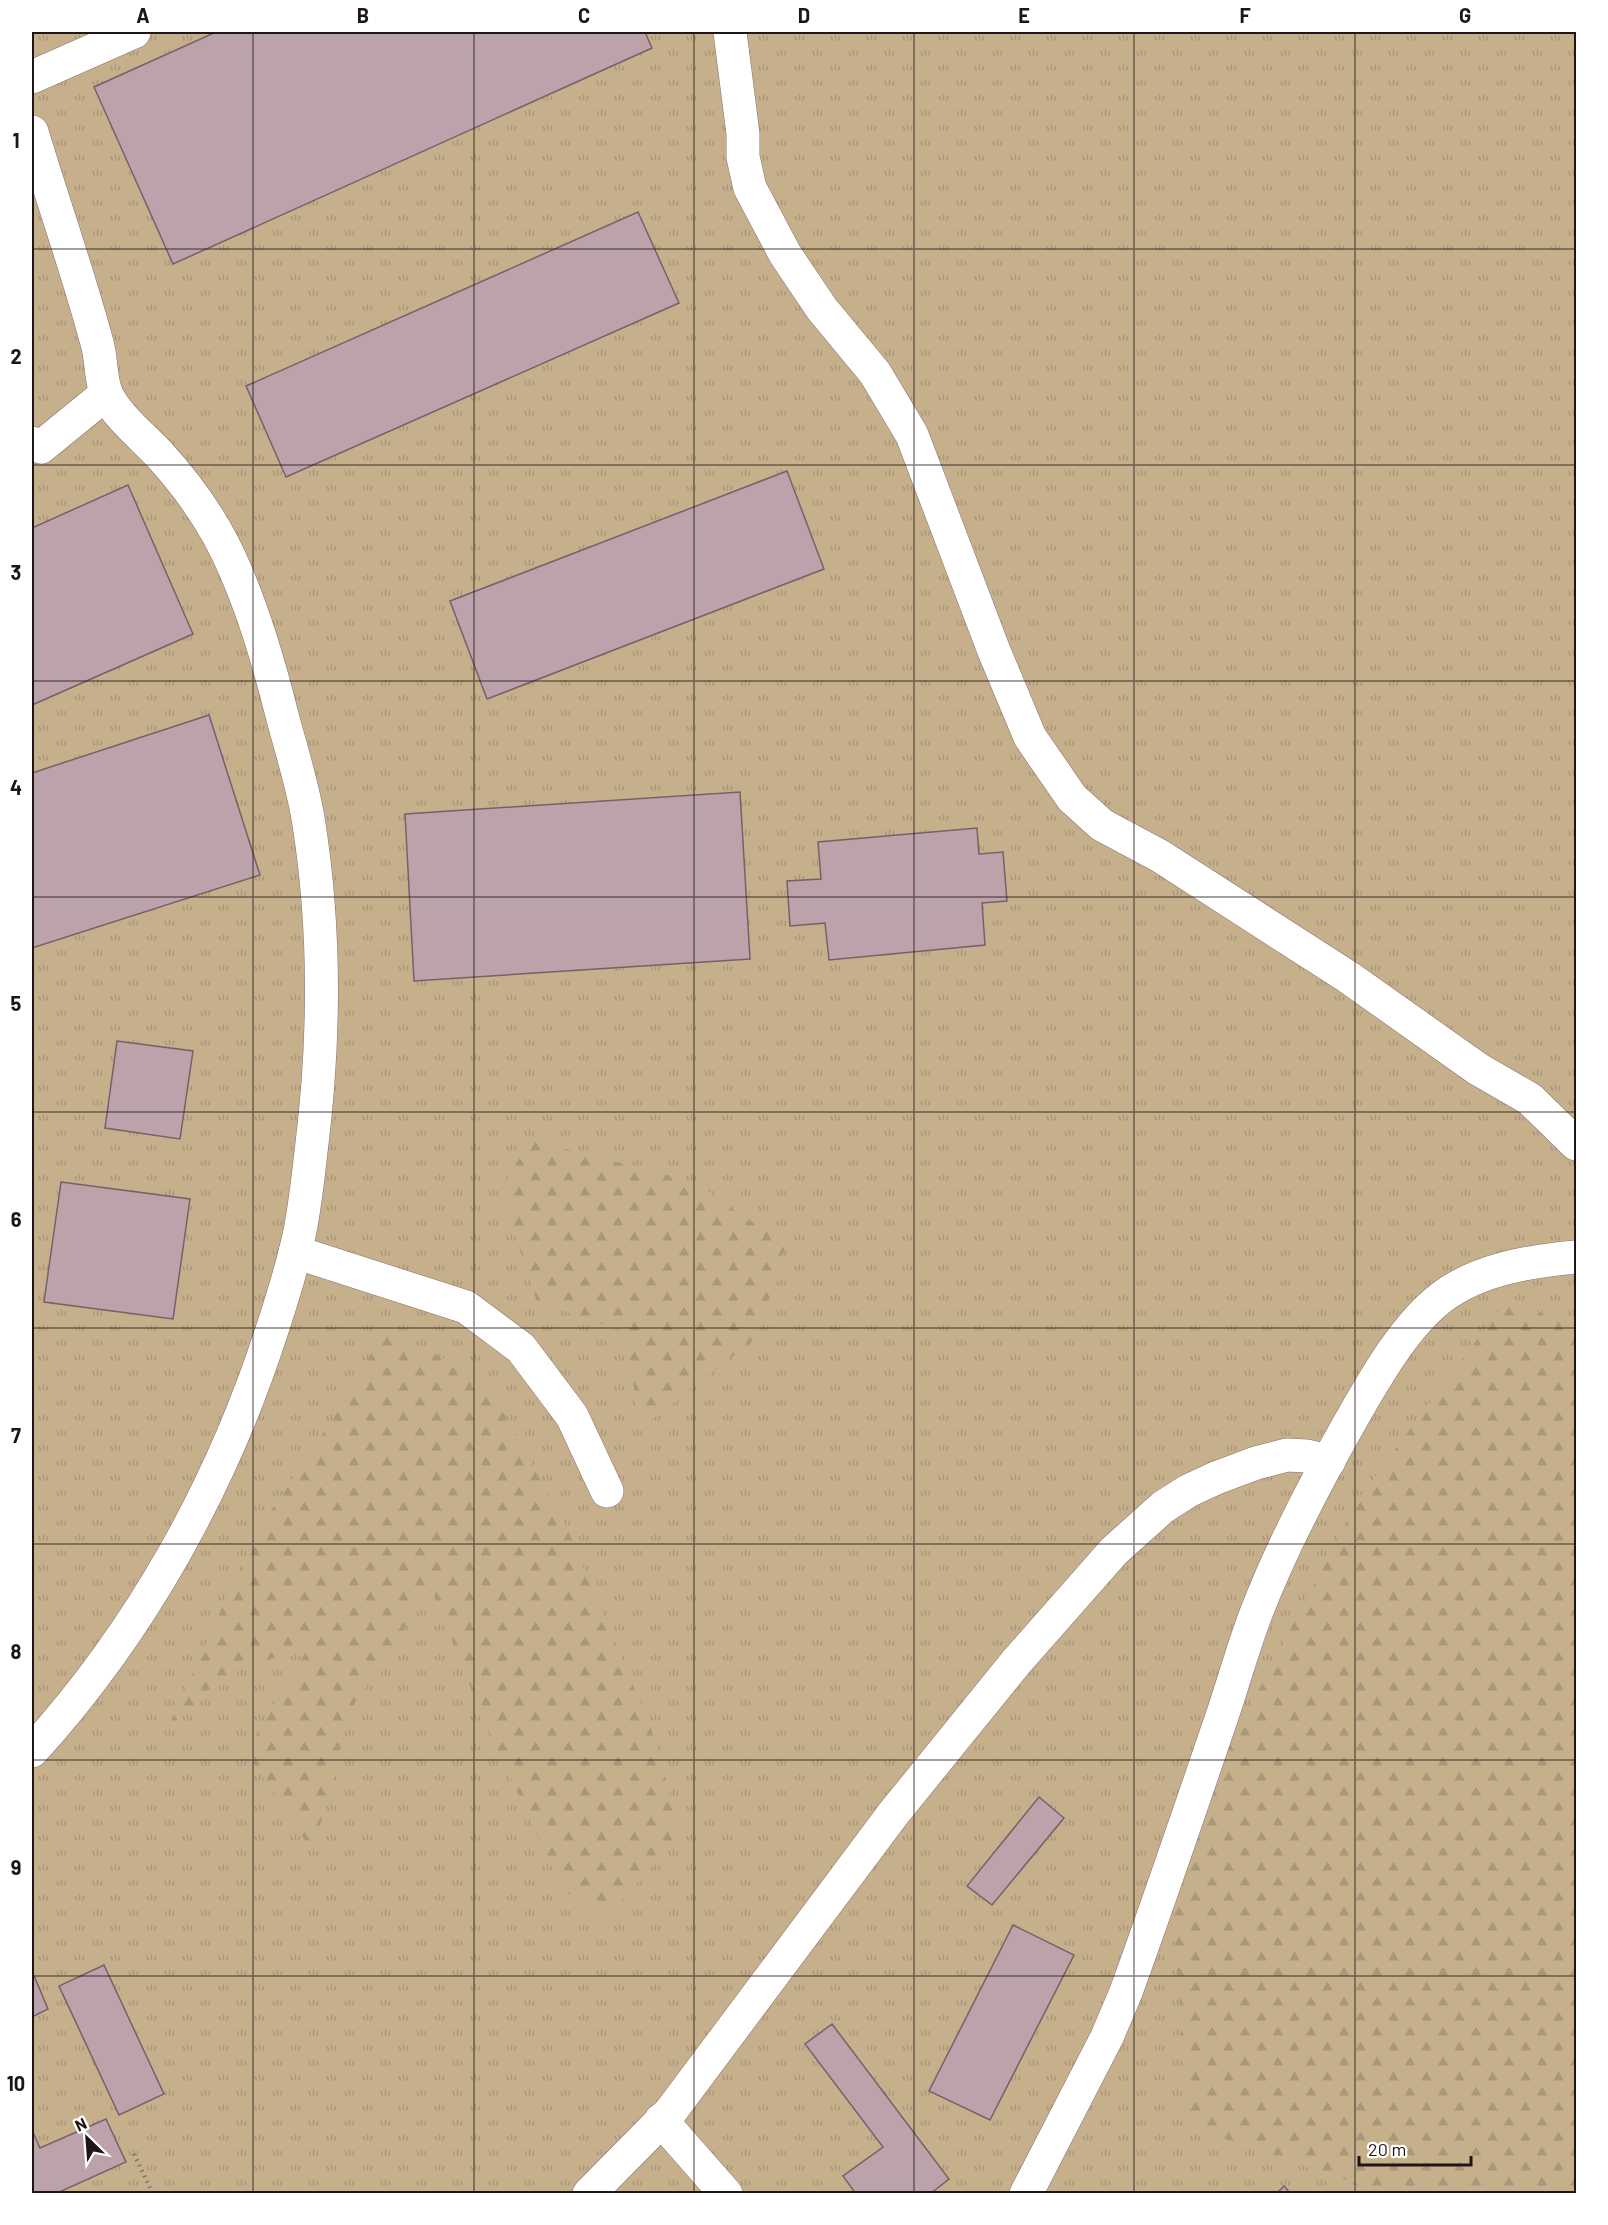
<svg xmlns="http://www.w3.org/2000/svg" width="1608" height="2225" viewBox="0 0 1608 2225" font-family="Barlow,sans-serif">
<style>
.grass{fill:url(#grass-tufts)}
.forest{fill:url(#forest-firs)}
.building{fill:#bca2ab;stroke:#786068;stroke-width:1.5}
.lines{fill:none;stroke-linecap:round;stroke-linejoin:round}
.minor-casing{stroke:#8b716f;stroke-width:34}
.path{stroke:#816e6d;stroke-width:4;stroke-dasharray:1.5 4.5;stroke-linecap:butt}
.minor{stroke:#fff;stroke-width:33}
.grid{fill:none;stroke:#1f1514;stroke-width:1.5;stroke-opacity:0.55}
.neatline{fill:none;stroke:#1f1514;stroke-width:2}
.grid-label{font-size:20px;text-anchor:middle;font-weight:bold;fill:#1f1514}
</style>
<defs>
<pattern id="grass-tufts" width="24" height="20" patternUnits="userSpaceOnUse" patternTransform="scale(1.5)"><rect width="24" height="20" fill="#c6b08c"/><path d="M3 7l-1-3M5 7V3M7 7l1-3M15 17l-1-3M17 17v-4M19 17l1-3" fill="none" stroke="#aa9678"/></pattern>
<pattern id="forest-firs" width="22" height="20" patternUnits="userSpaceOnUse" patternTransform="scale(1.5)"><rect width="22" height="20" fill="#c6b08c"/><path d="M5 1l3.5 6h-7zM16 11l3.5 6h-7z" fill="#aa9678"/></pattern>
</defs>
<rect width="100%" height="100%" fill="#f6d8d6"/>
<!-- grass -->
<polygon class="grass" points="32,32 1576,32 1576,2193 32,2194"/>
<!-- forest -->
<g class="forest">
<polygon points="531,1140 694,1182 786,1245 757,1337 640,1429 626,1332 537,1302 500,1189"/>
<polygon points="1509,1297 1576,1331 1576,2193 1384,2193 1188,2126 1170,1860 1359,1498"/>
<polygon points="384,1330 484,1377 568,1530 651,1728 681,1833 603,1922 562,1888 482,1717 432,1588 351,1709 313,1852 246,1752 310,1645 223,1676 165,1734 256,1533 345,1401"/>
</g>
<!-- building -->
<g class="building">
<polygon points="216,32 645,32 652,48 173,264 94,87"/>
<polygon points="638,212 679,303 286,477 246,386"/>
<polygon points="787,471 824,569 487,699 450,601"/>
<polygon points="128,485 193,634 32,705 32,528"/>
<polygon points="209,715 260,875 32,948 32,773"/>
<polygon points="740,792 750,959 414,981 405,814"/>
<polygon points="977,828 979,854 1003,852 1007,901 982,903 985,945 829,960 825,923 790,926 787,881 821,879 818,842"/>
<polygon points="117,1041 193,1051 180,1139 105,1128"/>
<polygon points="61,1182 190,1199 173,1319 44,1302"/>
<polygon points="1039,1797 1064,1818 992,1905 967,1886"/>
<polygon points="1013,1925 1074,1955 990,2120 929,2091"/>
<polygon points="104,1965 164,2094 119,2115 59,1986"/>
<polygon points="32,1971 48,2009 32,2017"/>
<polygon points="832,2024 949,2179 930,2194 856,2194 843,2176 883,2147 805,2044"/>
<polygon points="106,2119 126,2162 55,2194 32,2194 32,2130 40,2148"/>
<polygon points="1284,2186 1291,2194 1276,2194"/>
</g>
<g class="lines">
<defs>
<g id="minor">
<polyline points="730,32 743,134 743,157 750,188 785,254 822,309 875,373 912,435 994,651 1030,737 1072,798 1102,825 1160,856 1348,977 1478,1069 1530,1099 1576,1144"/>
<polyline points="32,77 134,32"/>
<path d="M32,132C53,202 78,272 97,343C102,359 100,380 107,395C117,416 143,437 159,454C191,489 218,528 236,572C256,618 270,667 282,715C291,749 302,783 308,818C326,929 325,1041 311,1152C308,1179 305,1205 300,1231C293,1265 282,1300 271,1333C221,1487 141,1631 32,1751"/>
<polyline points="32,443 41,447 106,394"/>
<polyline points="295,1252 466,1307 521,1348 572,1416 607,1491"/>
<polyline points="661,2120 726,2194"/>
<polyline points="589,2194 671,2111 893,1814 1017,1661 1114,1551 1163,1507 1188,1491 1216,1478 1256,1463 1287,1455 1307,1456 1329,1461"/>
<path d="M1026,2194L1107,2037L1126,1992C1158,1904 1188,1816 1218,1728C1232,1689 1242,1649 1257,1611C1282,1546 1316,1482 1350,1422C1374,1380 1404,1326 1442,1297C1479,1269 1531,1261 1576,1257"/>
</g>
</defs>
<!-- minor casing -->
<use href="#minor" class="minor-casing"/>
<!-- path -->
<polyline class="path" points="134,2154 153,2194"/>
<!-- minor -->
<use href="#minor" class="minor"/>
</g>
<!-- grid -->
<path class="grid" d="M253,32V2194M474,32V2194M694,32V2194M914,32V2194M1134,32V2194M1355,32V2194M32,249H1576M32,465H1576M32,681H1576M32,897H1576M32,1112H1576M32,1328H1576M32,1544H1576M32,1760H1576M32,1976H1576"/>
<!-- border -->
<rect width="1608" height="2225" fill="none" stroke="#ffffff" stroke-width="66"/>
<!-- north arrow -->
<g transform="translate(87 2138) rotate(335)" stroke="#ffffff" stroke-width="4.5" paint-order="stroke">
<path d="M0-4.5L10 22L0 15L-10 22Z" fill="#1f1514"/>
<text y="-9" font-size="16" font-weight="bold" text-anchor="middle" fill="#1f1514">N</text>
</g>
<!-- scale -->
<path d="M1359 2156v9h112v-9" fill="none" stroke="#1f1514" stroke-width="3"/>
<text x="1368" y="2156" font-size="18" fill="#1f1514" stroke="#ffffff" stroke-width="4.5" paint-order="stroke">20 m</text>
<rect x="33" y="33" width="1542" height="2159" class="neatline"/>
<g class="grid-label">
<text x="143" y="23">A</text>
<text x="363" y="23">B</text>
<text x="584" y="23">C</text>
<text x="804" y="23">D</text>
<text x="1024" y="23">E</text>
<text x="1245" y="23">F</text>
<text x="1465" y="23">G</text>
<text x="16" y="148">1</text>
<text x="16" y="364">2</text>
<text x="16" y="580">3</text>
<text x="16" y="795">4</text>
<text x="16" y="1011">5</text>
<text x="16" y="1227">6</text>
<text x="16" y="1443">7</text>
<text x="16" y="1659">8</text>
<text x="16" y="1875">9</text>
<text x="16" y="2091">10</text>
</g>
</svg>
